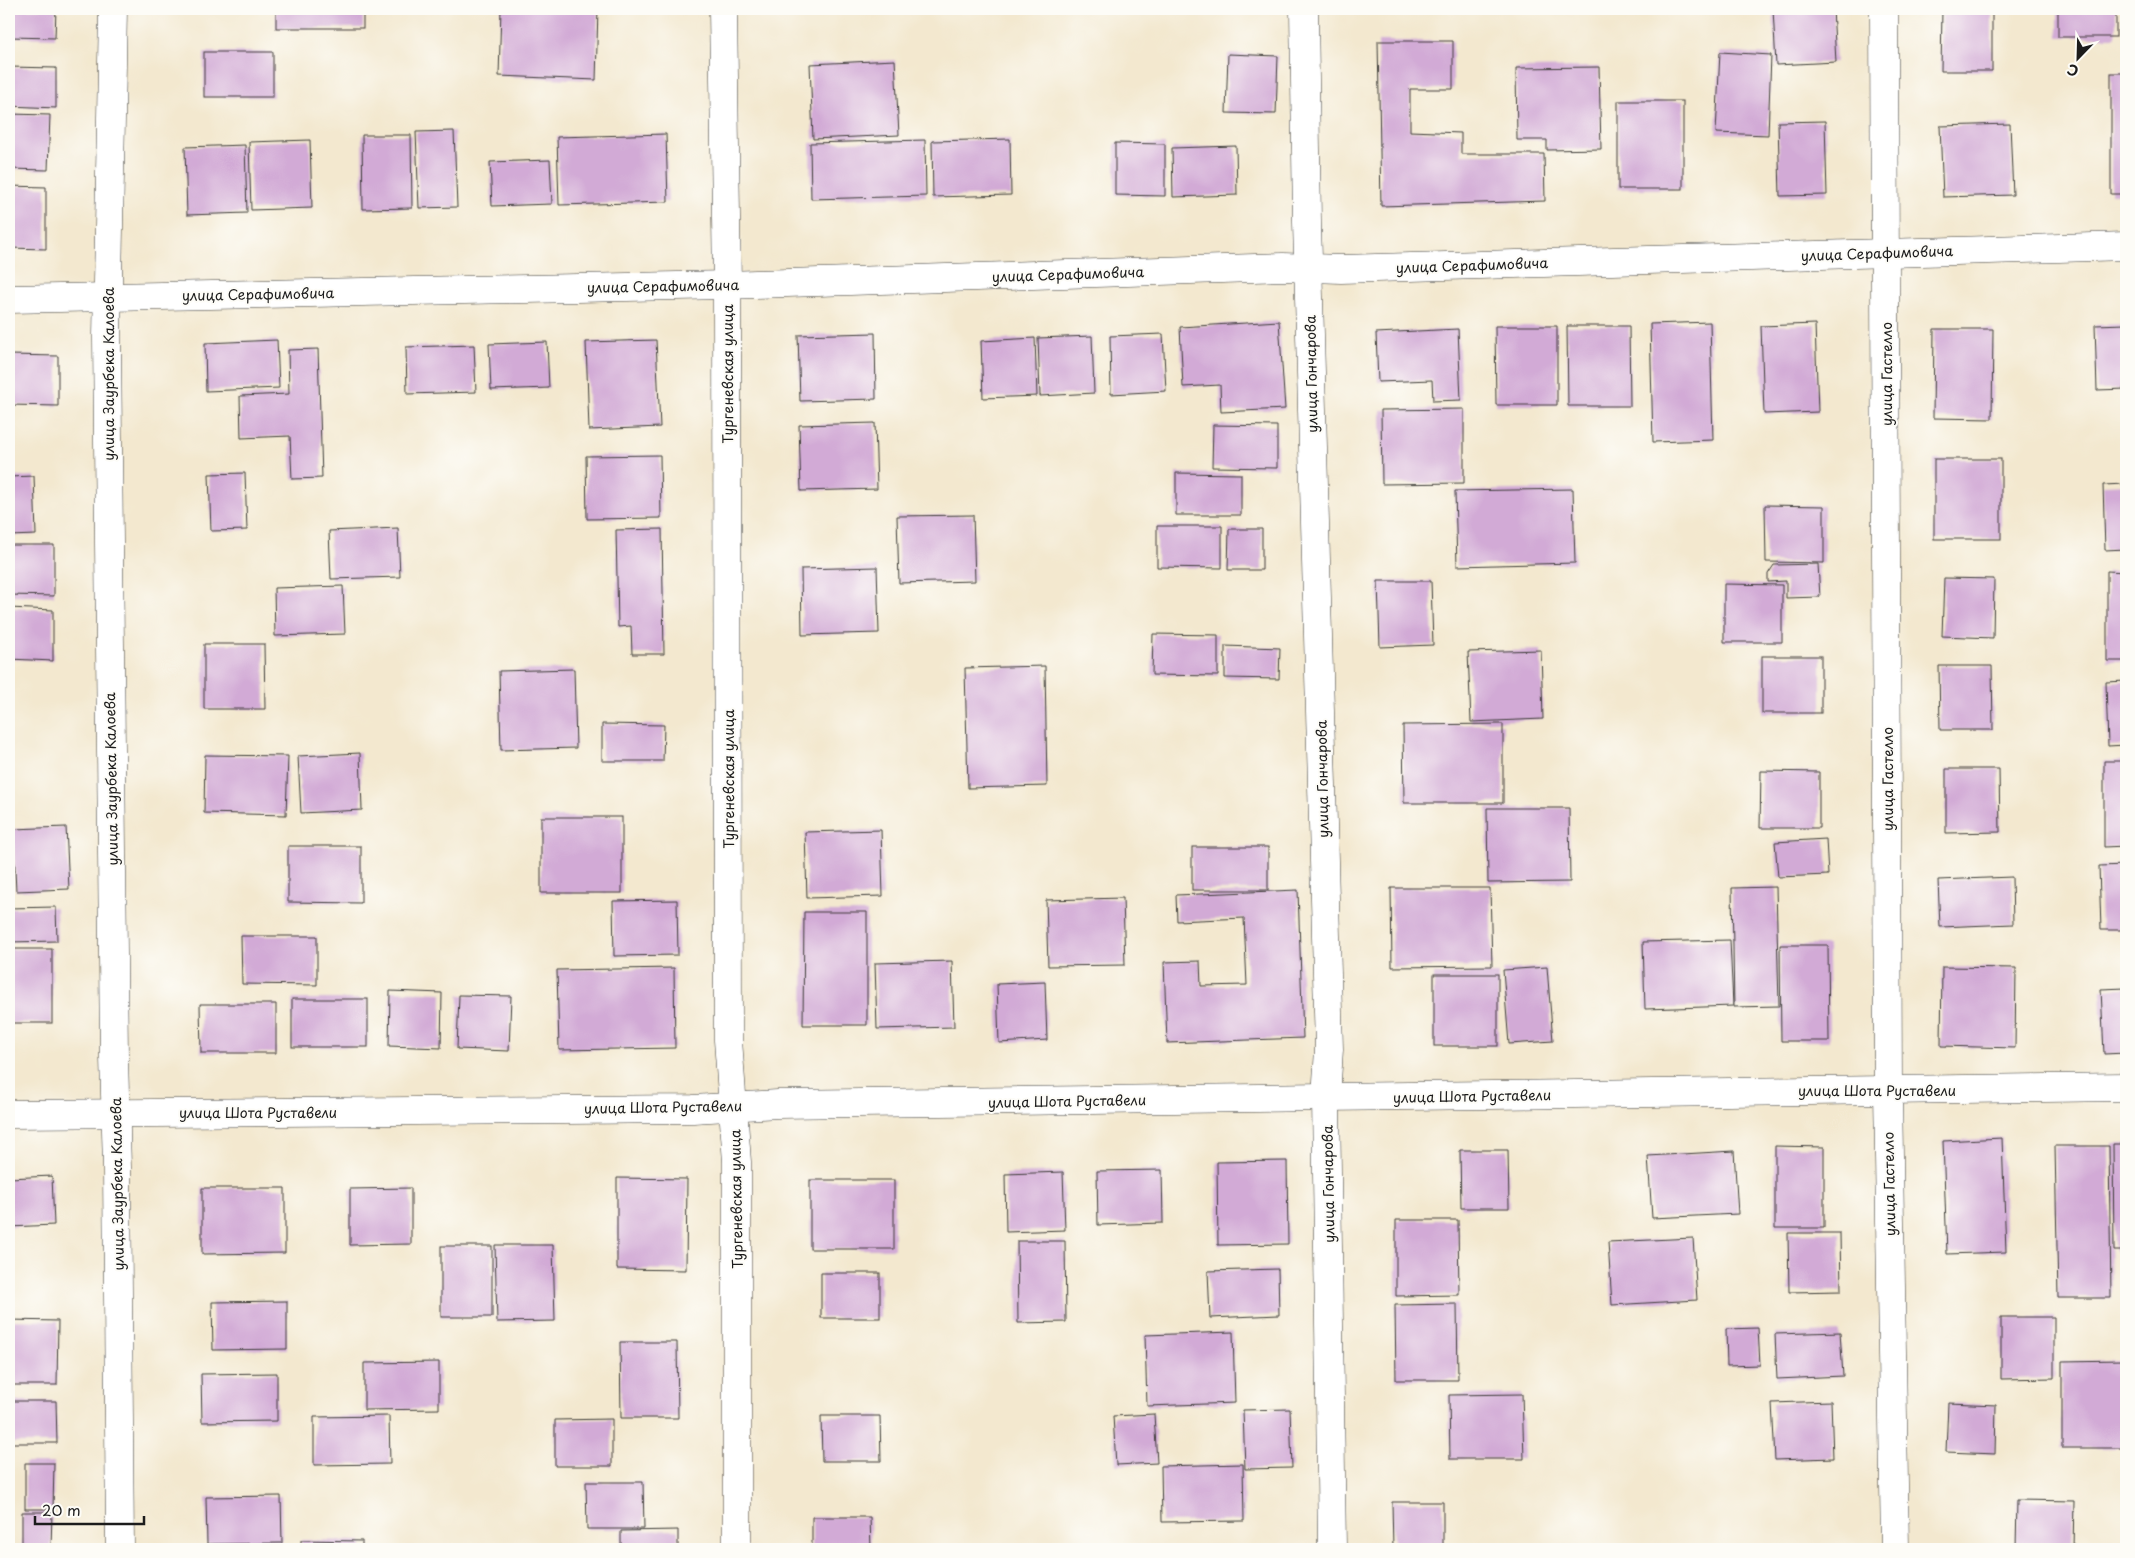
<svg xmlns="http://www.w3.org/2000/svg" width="2135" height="1558" viewBox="0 0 2135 1558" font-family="'Playpen Sans',sans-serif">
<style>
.building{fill:#d2aad6}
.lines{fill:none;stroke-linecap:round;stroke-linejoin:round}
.minor-casing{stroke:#3c3b37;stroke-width:29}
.minor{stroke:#fff;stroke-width:28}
.labels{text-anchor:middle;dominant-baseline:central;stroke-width:4;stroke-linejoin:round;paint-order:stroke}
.street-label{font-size:14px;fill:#1c1c1c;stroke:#fdfcf7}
</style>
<rect width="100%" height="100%" fill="#fdfcf7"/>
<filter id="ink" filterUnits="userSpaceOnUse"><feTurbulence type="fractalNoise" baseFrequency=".02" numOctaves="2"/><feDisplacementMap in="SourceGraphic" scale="10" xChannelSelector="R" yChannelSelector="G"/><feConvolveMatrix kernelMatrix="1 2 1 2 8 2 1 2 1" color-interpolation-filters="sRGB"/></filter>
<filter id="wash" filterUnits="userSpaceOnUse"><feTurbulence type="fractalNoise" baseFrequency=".0096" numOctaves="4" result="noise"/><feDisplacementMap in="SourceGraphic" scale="20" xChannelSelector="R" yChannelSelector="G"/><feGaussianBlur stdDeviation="1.12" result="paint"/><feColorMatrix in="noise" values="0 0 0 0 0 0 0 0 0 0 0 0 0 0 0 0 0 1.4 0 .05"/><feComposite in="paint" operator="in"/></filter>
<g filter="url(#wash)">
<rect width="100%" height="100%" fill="#f3e8cf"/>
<g id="blocks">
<!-- building -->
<g class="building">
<polygon points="9,9 56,9 55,38 9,37"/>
<rect x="276" y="9" width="87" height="19"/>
<polygon points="501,9 598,9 596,80 499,76"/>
<polygon points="801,9 823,9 823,10 801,11"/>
<polygon points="1773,9 1833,9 1836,62 1776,65"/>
<polygon points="1942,9 1992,9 1992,71 1941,71"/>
<rect x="2058" y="9" width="58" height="28"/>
<polygon points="1378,41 1453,41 1453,89 1410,89 1410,131 1461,133 1461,154 1544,154 1545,201 1381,206"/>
<rect x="204" y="52" width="69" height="45"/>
<polygon points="1720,52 1771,55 1768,135 1716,133"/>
<polygon points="1228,54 1278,56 1276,114 1226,113"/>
<polygon points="895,60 899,135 813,139 810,64"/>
<polygon points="9,67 56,68 56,108 9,106"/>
<polygon points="1599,67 1601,149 1547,150 1547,140 1517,140 1516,68"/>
<rect x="2111" y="73" width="15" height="121"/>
<rect x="1618" y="101" width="65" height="88"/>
<polygon points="9,114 50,115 48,170 9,169"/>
<polygon points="1825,121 1827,195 1780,196 1778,122"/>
<polygon points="2010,124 2013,195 1943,197 1940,126"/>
<polygon points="454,131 457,207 419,208 416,132"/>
<polygon points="666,134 668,202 559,205 557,137"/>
<polygon points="362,135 411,135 412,208 363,209"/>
<polygon points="1010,139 1011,195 933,197 932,141"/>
<polygon points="310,140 312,208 251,210 249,142"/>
<polygon points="925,140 926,196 811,199 810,143"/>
<polygon points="1115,143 1165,144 1165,196 1115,195"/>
<polygon points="245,145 247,213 187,215 185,147"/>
<polygon points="1236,146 1237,195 1173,197 1172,148"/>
<polygon points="550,160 552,204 492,206 490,162"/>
<polygon points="9,186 46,187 46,249 9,248"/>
<polygon points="1279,321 1285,409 1221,412 1220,385 1183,387 1180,327"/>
<polygon points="1710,322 1713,440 1653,442 1650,324"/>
<polygon points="1815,324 1818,412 1764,414 1761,326"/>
<polygon points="2126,324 2126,389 2097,390 2095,325"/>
<polygon points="1495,326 1557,326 1557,405 1496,405"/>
<polygon points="1567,326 1629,326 1630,406 1568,406"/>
<polygon points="1458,329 1461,400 1433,401 1432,380 1378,382 1376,333"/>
<polygon points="1934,329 1993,329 1992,419 1933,418"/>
<polygon points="875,333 876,399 800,401 798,335"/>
<polygon points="1163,334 1166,391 1111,394 1110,336"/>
<polygon points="1092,336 1094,393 1040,396 1038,338"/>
<polygon points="1035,338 1037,396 983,398 981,341"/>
<polygon points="277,340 279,388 206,391 205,343"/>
<polygon points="656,340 660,427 589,430 586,342"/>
<polygon points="547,342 549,388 491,390 489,344"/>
<polygon points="474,345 476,392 407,394 406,347"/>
<polygon points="318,349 322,478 292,479 290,436 241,438 240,396 289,394 288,350"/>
<polygon points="9,355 58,356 58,406 9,405"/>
<polygon points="1464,409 1464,483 1382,484 1381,410"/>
<polygon points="875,423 877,489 801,491 799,425"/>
<polygon points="1213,425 1277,426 1277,468 1212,467"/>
<polygon points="660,455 661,518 587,519 586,456"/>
<rect x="1934" y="459" width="67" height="80"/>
<polygon points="245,473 247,530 211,531 209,474"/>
<polygon points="1176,473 1241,474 1241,515 1176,515"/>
<polygon points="34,476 36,535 9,536 9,477"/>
<polygon points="2126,484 2126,549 2105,550 2103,485"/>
<polygon points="1573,489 1575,563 1457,566 1455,491"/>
<polygon points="1765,505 1824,506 1824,563 1766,562"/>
<polygon points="973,515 975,581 899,583 897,516"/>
<polygon points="1157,526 1222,526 1222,568 1157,567"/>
<polygon points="398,528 400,577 331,579 329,531"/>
<polygon points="662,529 664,654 632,654 631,626 618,627 616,530"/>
<polygon points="1229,529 1262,529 1262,570 1228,570"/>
<polygon points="9,545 54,545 54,596 9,595"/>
<polygon points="1818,564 1820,597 1786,598 1786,581 1768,582 1768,574 1774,565"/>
<polygon points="877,567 879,633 802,635 801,569"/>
<polygon points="2107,571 2126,572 2126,661 2107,661"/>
<polygon points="1944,578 1994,579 1993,638 1942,636"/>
<polygon points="1378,581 1431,581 1433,645 1380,647"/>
<polygon points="1724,584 1782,585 1782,642 1724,642"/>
<polygon points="343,586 345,634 275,636 274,588"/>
<polygon points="9,608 53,610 53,661 9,659"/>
<polygon points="1153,634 1218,635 1218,676 1152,675"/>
<polygon points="204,644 264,644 265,709 204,709"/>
<polygon points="1225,646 1280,648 1279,679 1225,678"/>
<polygon points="1541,650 1543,719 1471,722 1468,652"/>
<rect x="1762" y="656" width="59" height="57"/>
<polygon points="1045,666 1047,786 968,788 965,668"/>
<polygon points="1939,666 1992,666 1993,730 1940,730"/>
<polygon points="574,669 576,748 501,750 499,671"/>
<polygon points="2126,681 2126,745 2108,746 2106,682"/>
<polygon points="602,724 664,725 663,761 602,761"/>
<polygon points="1503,724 1503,803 1404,803 1403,725"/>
<polygon points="360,753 362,810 301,813 298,756"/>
<polygon points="205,755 288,756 286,815 204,813"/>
<polygon points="2104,761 2126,761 2126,846 2104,847"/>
<polygon points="1946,769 1999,769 2000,832 1946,833"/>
<polygon points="1761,771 1819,772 1819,828 1760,828"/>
<polygon points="1487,808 1569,808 1570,882 1488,883"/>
<rect x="541" y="817" width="81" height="76"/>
<polygon points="66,827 69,889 16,891 13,829"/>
<polygon points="881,830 883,896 807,898 805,832"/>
<polygon points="1826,839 1828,875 1778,877 1775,842"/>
<polygon points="288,846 361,846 361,903 288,902"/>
<rect x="1192" y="847" width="76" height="43"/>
<polygon points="2126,865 2126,930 2101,930 2099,866"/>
<polygon points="2012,877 2013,924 1940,927 1938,880"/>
<polygon points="1776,887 1779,1006 1734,1007 1732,888"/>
<polygon points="1391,888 1490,888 1492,966 1392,967"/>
<polygon points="1298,890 1303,1038 1167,1043 1164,962 1200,961 1201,986 1247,985 1244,918 1177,921 1176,895"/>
<polygon points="1123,898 1125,965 1048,966 1046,900"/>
<polygon points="677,900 678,955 614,956 613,901"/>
<polygon points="56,907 57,941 9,942 9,908"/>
<polygon points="804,912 867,912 867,1025 803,1025"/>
<polygon points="241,936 317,936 317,985 242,984"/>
<polygon points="1730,940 1733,1006 1645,1009 1643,942"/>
<polygon points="1780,945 1828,945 1829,1041 1781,1041"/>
<rect x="9" y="949" width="43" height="74"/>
<polygon points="952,961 954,1027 877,1029 875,963"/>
<polygon points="1547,967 1553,1041 1509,1044 1503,970"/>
<polygon points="1942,967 2016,968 2015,1048 1941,1046"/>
<polygon points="674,968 675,1048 559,1050 557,970"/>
<rect x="1434" y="974" width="64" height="72"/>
<polygon points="1045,982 1047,1040 999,1043 997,984"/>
<polygon points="2126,988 2126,1053 2104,1054 2101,989"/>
<polygon points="390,991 442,993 441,1048 389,1046"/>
<polygon points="459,995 511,996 509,1051 457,1049"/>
<rect x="292" y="999" width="76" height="48"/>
<polygon points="200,1004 276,1004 276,1053 201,1053"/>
<polygon points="2002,1138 2006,1252 1947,1254 1943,1141"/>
<polygon points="2113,1144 2126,1144 2126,1251 2114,1251"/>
<polygon points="1775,1146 1824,1147 1824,1228 1775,1228"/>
<polygon points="2055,1146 2109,1146 2111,1298 2058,1298"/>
<polygon points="1460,1150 1508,1150 1509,1208 1461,1208"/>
<polygon points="1734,1151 1738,1214 1652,1218 1648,1156"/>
<polygon points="1287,1161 1288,1244 1218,1245 1217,1162"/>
<polygon points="1162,1170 1163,1223 1098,1225 1097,1171"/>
<polygon points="1063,1172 1065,1230 1006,1232 1005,1174"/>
<polygon points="52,1176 54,1225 9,1227 9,1178"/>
<polygon points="617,1178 687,1179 686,1270 617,1269"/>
<rect x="810" y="1180" width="84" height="69"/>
<polygon points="202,1188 285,1188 285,1253 202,1254"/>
<polygon points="411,1188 411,1244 350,1245 350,1189"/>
<polygon points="1396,1220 1458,1220 1459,1295 1396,1296"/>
<polygon points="1788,1233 1840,1233 1841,1291 1789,1292"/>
<polygon points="1693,1238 1697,1300 1612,1305 1608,1242"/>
<polygon points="1017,1241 1065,1241 1066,1322 1018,1323"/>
<polygon points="495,1245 553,1245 555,1321 497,1322"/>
<rect x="441" y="1246" width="51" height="71"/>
<polygon points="1278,1269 1279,1315 1210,1318 1208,1271"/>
<rect x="821" y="1273" width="59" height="45"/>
<polygon points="287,1301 287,1349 213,1350 212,1302"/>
<polygon points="1457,1304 1458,1380 1396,1380 1395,1305"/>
<polygon points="2001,1317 2054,1317 2054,1378 2001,1379"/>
<polygon points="9,1320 58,1321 57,1385 9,1385"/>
<polygon points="1758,1328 1760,1365 1727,1366 1726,1329"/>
<polygon points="1233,1332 1235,1403 1147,1406 1145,1335"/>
<polygon points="1840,1332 1843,1376 1777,1379 1775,1334"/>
<polygon points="620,1342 677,1342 678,1418 621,1418"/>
<polygon points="2122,1360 2123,1448 2062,1448 2062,1361"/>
<polygon points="439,1362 439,1409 364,1410 364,1363"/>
<polygon points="277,1373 277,1421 202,1422 201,1374"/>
<polygon points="1522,1394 1524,1459 1450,1459 1449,1395"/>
<polygon points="9,1401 56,1401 57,1443 9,1443"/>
<polygon points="1831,1401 1833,1458 1775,1460 1772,1403"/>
<polygon points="1948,1403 1996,1405 1995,1454 1946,1452"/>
<polygon points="1290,1409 1292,1468 1245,1469 1243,1410"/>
<polygon points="1154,1414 1157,1463 1116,1465 1113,1416"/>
<polygon points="389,1416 390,1464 314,1465 314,1417"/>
<polygon points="821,1416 880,1416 881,1461 822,1461"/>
<polygon points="612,1419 612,1466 555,1466 555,1420"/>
<polygon points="25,1463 54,1463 53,1509 25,1509"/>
<polygon points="1243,1464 1244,1521 1162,1522 1161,1466"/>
<polygon points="586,1482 643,1482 644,1529 587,1529"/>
<polygon points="281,1496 282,1543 207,1544 206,1497"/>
<polygon points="2017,1500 2074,1501 2073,1549 2016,1549"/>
<polygon points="1392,1502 1443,1502 1443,1549 1393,1549"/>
<polygon points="22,1512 52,1512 51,1549 22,1549"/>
<polygon points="812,1517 870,1517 871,1549 812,1549"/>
<polygon points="678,1530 678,1549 621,1549 621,1531"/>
<polygon points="301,1540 362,1541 362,1549 301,1549"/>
</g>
</g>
</g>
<g filter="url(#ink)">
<use href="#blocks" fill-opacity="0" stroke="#3c3b37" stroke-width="1"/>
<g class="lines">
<defs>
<g id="minor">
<polyline points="113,9 107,337 114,1057 117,1167 120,1549"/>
<polyline points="723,9 727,285 728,1040 737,1162 737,1549"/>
<polyline points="1304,9 1307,222 1329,1049 1326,1098 1332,1549"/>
<polyline points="1884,9 1888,1090 1895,1549"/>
<polyline points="9,299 727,285 1283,267 1341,269 2126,246"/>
<polyline points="9,1114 693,1109 778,1104 2126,1087"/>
</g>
</defs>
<!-- minor casing -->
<use href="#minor" class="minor-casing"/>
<!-- minor -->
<use href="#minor" class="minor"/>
</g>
</g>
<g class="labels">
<!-- street labels -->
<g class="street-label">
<text transform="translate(1877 253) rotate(-2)">улица Серафимовича</text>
<text transform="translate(1472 265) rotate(-2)">улица Серафимовича</text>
<text transform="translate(1068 274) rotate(-2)">улица Серафимовича</text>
<text transform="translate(663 286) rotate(-1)">улица Серафимовича</text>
<text transform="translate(258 294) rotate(-1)">улица Серафимовича</text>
<text transform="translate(108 374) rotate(-90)">улица Заурбека Калоева</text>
<text transform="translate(727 374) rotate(-90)">Тургеневская улица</text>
<text transform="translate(1311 374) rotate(-91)">улица Гончарова</text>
<text transform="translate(1886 374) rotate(-90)">улица Гастелло</text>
<text transform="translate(111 779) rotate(-91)">улица Заурбека Калоева</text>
<text transform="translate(728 779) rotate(-90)">Тургеневская улица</text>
<text transform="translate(1322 779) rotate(-91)">улица Гончарова</text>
<text transform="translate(1887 779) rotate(-90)">улица Гастелло</text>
<text x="1877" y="1090">улица Шота Руставели</text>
<text transform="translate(1472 1096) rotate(-1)">улица Шота Руставели</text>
<text transform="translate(1067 1101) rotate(-1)">улица Шота Руставели</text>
<text transform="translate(663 1107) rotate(-1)">улица Шота Руставели</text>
<text x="258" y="1112">улица Шота Руставели</text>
<text transform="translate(117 1184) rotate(-91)">улица Заурбека Калоева</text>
<text transform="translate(1328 1184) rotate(-91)">улица Гончарова</text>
<text transform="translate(1889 1184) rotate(-91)">улица Гастелло</text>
<text transform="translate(736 1199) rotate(-91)">Тургеневская улица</text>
</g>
</g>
<!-- margin -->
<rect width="2135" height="1558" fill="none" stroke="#fdfcf7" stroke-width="30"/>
<!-- north arrow -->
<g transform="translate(2078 58) rotate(203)" stroke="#fdfcf7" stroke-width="4" paint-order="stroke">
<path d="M0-4L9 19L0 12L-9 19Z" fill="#1c1c1c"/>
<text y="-8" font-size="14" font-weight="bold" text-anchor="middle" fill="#1c1c1c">С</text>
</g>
<!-- scale -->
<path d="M35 1516v8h109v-8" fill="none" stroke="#1c1c1c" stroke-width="2.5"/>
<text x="42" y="1516" font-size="15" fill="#1c1c1c" stroke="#fdfcf7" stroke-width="4" paint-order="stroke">20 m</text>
</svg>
